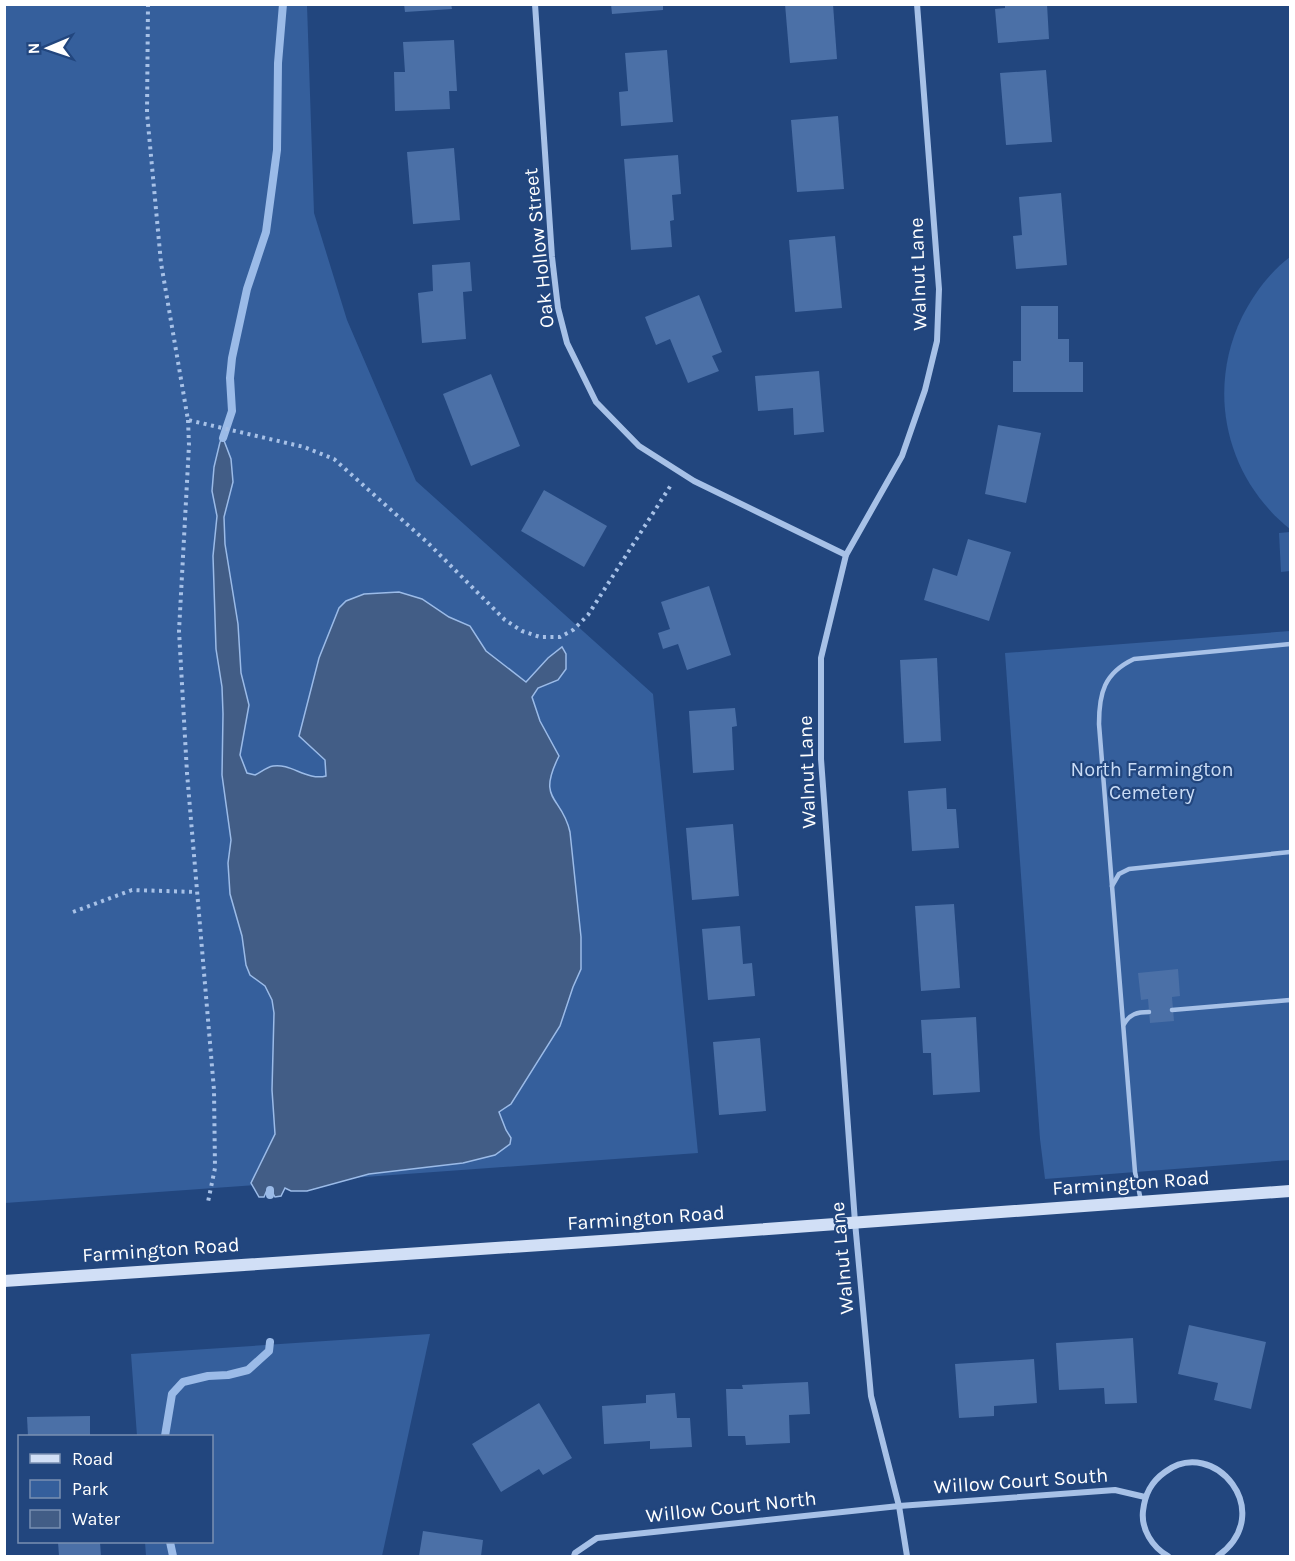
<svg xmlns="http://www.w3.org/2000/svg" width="1295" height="1561" viewBox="0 0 1295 1561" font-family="Karla,sans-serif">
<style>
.green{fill:#355f9c}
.water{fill:#425d86;stroke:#9bbbe8;stroke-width:1.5}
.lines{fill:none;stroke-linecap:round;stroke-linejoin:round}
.stream{stroke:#9bbbe8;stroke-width:8}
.building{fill:#4b70a7}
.path{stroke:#a7c1e7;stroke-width:4;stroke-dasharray:3 4.5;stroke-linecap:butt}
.lane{stroke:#a7c1e7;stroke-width:4.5}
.street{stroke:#a7c1e7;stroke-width:6}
.secondary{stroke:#d1dff6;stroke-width:12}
.labels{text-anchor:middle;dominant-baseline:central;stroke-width:4.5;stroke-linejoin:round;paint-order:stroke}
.street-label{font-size:20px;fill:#fff;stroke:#22467e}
.park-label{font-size:20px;fill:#cadcf5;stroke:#22467e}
</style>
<rect width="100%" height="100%" fill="#22467e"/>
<!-- green -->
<g class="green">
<polygon points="5,5 307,5 314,213 347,320 416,481 653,694 698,1153 5,1203"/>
<path d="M1290,257V529C1226,478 1206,391 1242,317C1254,294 1269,273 1290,257Z"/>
<polygon points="1290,532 1290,571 1281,572 1279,533"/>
<polygon points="1290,631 1290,1160 1045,1179 1040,1139 1005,653"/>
<polygon points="430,1334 382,1556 146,1556 145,1542 212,1542 212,1436 137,1436 131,1354"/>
</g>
<!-- water -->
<path class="water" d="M223,438L231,459L233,482L224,517L225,544L238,624L241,673L249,705L240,755L247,773L255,775C261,772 267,767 273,766C291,763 307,781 326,776L325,760L299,736L319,658L339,608L346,601L364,594L399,592L422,599L449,617L470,626L486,651L526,682L548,658L562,647L566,654V669L558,680L538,688L532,697L540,721L559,756C536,802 562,795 570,832L581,937V969L573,987L560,1026L511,1104L499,1112L506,1130L511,1138L510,1144L495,1155L463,1163L369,1174L307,1191H291L285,1188L281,1196L275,1197L271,1190H267L264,1197H259L251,1183L275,1134L272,1090L274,1013L272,1000L265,986L250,975L246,965L242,936L230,894L228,863L231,840L222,775L223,714L222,687L216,649L213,556L217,516L212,491L214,467L220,442Z"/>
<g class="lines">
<!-- stream -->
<g class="stream">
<polyline points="223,438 232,411 230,378 232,358 247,289 266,232 277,150 278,63 283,4"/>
<polyline points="270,1190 270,1195"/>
<polyline points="165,1436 172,1394 183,1382 208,1376 228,1375 248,1370 269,1351 270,1342"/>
<polyline points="170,1542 173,1556"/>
</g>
</g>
<!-- building -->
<g class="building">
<polygon points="404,4 451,4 452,9 405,12"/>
<polygon points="611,4 663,4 663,10 612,14"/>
<polygon points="785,4 833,4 837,59 790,63"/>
<polygon points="1005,4 1047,4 1049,39 998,43 995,9 1005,8"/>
<polygon points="454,40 457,91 449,91 450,109 395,111 394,72 405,72 403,42"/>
<polygon points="667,50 673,122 621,126 619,92 628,91 625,53"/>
<polygon points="1046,70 1052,142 1006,145 1000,73"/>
<polygon points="838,116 844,189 797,192 791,120"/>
<polygon points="454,148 460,220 413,224 407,152"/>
<polygon points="678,155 681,194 672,195 674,220 670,221 672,247 631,250 624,159"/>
<polygon points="1061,193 1067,265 1016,269 1013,236 1022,235 1019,197"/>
<polygon points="835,236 842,308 795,312 789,240"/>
<polygon points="470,262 472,291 463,292 466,339 422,343 418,293 433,291 432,265"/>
<polygon points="699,295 722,352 712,356 719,371 688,383 670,339 656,345 645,317"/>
<polygon points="1021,306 1058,306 1058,339 1069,339 1069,362 1083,362 1083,392 1013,392 1013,361 1021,361"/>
<polygon points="819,371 824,432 794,435 793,408 758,411 755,376"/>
<polygon points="491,374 520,446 471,466 443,394"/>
<polygon points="998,425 1041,433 1026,503 985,494"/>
<polygon points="544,490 607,526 584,567 521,531"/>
<polygon points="968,539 1011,552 989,621 924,600 933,568 957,576"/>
<polygon points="709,586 731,655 687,670 678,644 663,649 658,633 670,629 661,602"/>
<polygon points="937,658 941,741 904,743 900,660"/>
<polygon points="735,708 737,726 732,727 734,770 693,773 689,711"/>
<polygon points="946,788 947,809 956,809 959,848 912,851 908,791"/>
<polygon points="733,824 739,896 692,900 686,828"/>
<polygon points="954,904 960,988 921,991 915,906"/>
<polygon points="740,926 743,964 752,963 755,996 708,1000 702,929"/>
<polygon points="1178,969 1180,996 1172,997 1174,1021 1150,1023 1148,999 1141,1000 1138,973"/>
<polygon points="976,1017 980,1092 933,1095 931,1053 923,1053 921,1020"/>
<polygon points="760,1038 766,1111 719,1115 713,1042"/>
<polygon points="1189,1325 1266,1342 1251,1409 1214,1400 1218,1383 1178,1374"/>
<polygon points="1133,1338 1137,1403 1105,1404 1104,1388 1059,1390 1056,1343"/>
<polygon points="1034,1359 1037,1403 994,1406 994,1416 959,1418 955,1364"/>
<polygon points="808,1382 810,1414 789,1415 790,1443 746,1445 745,1436 728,1436 726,1389 743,1389 742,1385"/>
<polygon points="675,1393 677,1418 690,1418 692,1447 650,1449 650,1441 604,1444 602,1406 646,1403 646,1395"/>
<polygon points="539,1403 572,1458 543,1475 539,1469 501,1492 472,1444"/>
<polygon points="90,1416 90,1436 28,1436 27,1417"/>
<polygon points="423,1531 483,1540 481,1556 419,1556"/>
<polygon points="58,1542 100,1542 101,1556 59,1556"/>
</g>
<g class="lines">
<!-- path -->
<g class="path">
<polyline points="148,4 147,113 161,263 188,420 304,447 334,459 427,542 505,620 522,631 540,637 560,637 573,630 588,615 671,485"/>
<polyline points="188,420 189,445 179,631 187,773 214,1090 215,1168 208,1202"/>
<polyline points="73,912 132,890 196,892"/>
</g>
<!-- lane -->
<g class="lane">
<polyline points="1112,886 1119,874 1129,869 1290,852"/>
<polyline points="1172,1010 1290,1000"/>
<path d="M1124,1024C1130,1014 1137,1012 1149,1012"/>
<path d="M1141,1201L1135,1172L1099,724C1099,693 1104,673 1134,659L1290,644"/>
</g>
<!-- street -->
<g class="street">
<polyline points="535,4 552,257 558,308 567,343 596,402 639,446 694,481 846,555"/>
<polyline points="574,1556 575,1553 597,1538 899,1506 1115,1490 1145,1497"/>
<polyline points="907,1556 899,1506 871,1396 855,1222 821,759 821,658 846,555 902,456 925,390 937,341 939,289 917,4"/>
<path d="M1168,1556C1152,1547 1141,1529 1143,1511C1145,1494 1151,1482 1165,1472C1214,1435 1278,1513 1218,1556"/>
</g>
<!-- secondary -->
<polyline class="secondary" points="4,1281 616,1240 1290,1191"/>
</g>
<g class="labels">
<!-- street labels -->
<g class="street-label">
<text transform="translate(539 248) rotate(-96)">Oak Hollow Street</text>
<text transform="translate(918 274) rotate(-92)">Walnut Lane</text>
<text transform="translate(807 772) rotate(-92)">Walnut Lane</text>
<text transform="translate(1131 1183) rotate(-4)">Farmington Road</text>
<text transform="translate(646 1218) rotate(-4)">Farmington Road</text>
<text transform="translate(161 1250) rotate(-4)">Farmington Road</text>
<text transform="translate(842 1258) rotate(-95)">Walnut Lane</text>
<text transform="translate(1021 1481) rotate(-4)">Willow Court South</text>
<text transform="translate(731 1507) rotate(-6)">Willow Court North</text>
</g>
<!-- park labels -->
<g class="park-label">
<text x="1152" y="769">North Farmington<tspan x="1152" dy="23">Cemetery</tspan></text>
</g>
</g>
<!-- border -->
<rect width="1295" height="1561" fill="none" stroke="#ffffff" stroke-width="12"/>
<!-- legend -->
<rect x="18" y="1435" width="195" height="108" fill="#22467e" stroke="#7a90b2" stroke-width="1.5"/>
<rect x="30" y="1454" width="30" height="9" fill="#d1dff6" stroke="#7a90b2" stroke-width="1.5"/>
<text x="72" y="1465" font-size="18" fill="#ffffff">Road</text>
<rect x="30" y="1480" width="30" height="18" fill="#355f9c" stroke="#7a90b2" stroke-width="1.5"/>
<text x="72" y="1495" font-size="18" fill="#ffffff">Park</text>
<rect x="30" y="1510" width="30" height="18" fill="#425d86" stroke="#7a90b2" stroke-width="1.5"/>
<text x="72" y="1525" font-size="18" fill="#ffffff">Water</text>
<!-- north arrow -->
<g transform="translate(48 48) rotate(268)" stroke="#22467e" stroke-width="4.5" paint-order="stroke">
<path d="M0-4.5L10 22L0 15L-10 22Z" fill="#ffffff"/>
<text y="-9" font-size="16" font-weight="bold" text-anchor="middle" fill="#ffffff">N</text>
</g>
</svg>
